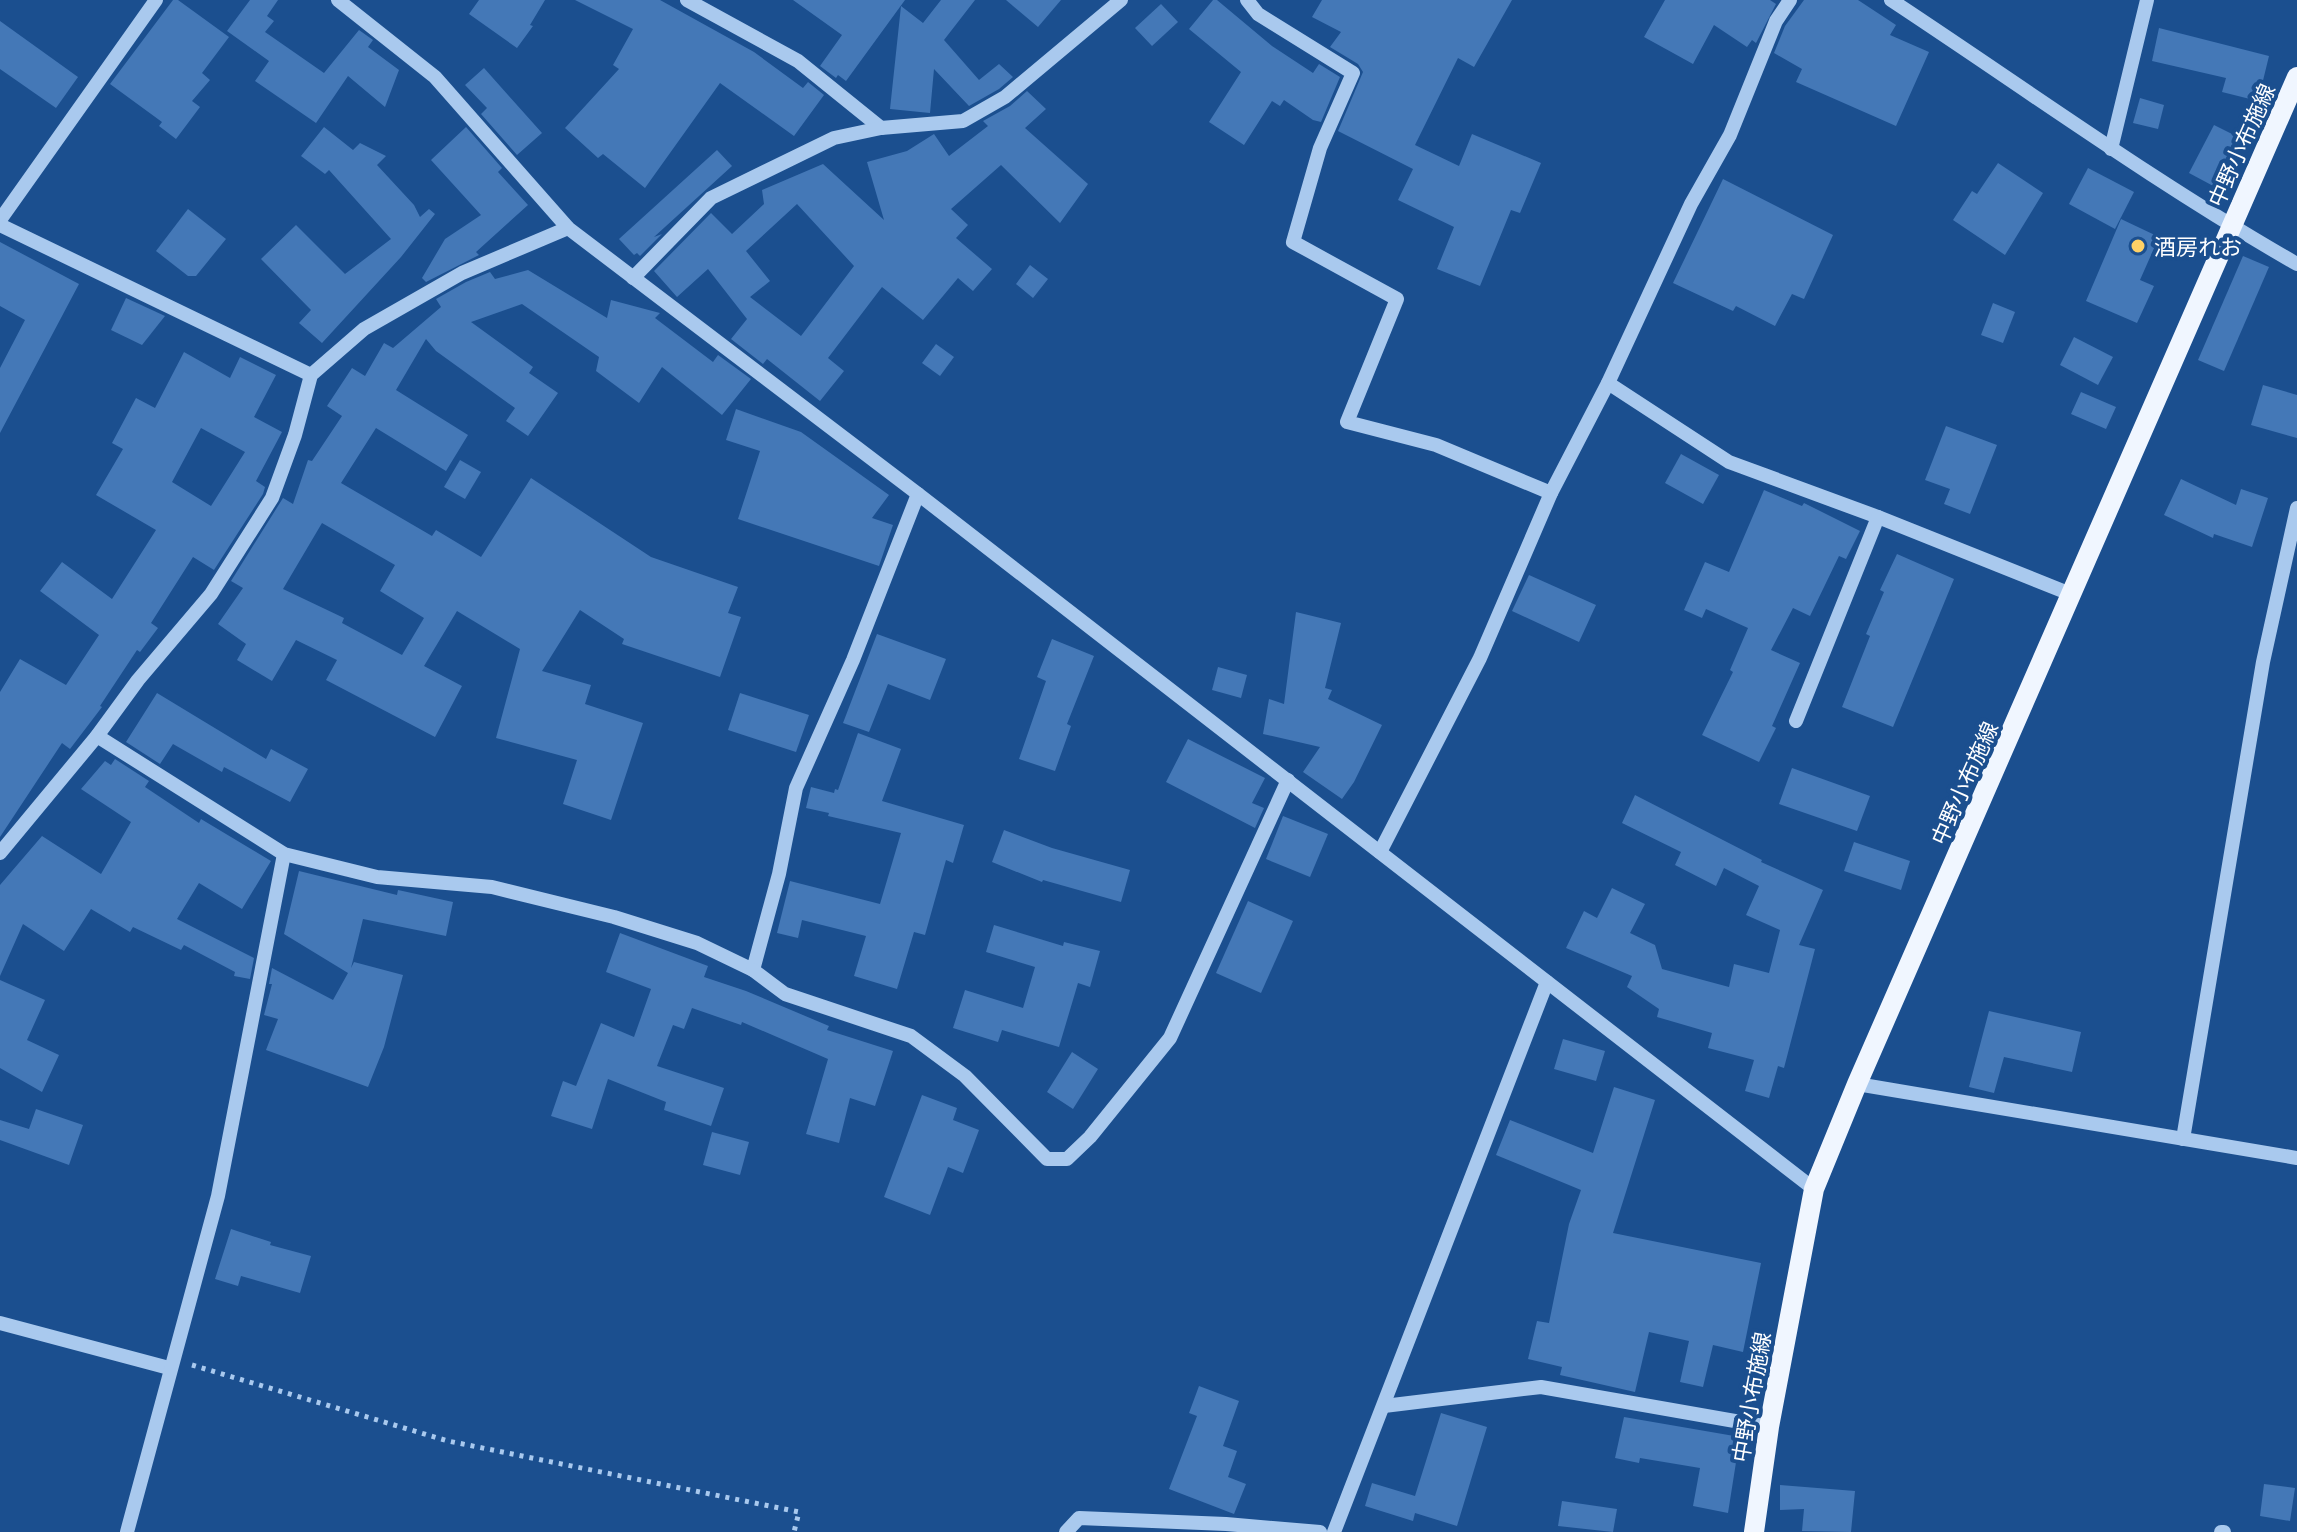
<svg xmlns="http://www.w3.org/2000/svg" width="2297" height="1532" viewBox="0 0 2297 1532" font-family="Lato,'Noto Sans JP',sans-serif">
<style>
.building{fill:#4478b7;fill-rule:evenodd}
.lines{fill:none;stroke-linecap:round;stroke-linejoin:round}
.path{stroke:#a9c9ee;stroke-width:5;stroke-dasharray:4 6;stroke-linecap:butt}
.minor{stroke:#a9c9ee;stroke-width:14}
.major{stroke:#f0f6ff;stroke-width:20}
.poi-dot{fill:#ffd166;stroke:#1b4f8f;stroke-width:3}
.labels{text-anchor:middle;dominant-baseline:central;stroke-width:8;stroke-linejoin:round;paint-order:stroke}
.street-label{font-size:22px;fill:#fff;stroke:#1b4f8f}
.poi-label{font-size:22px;fill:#fff;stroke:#1b4f8f;text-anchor:start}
</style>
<rect width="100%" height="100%" fill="#1b4f8f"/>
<!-- building -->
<g class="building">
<polygon points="173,0 178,0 229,37 202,73 210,80 192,101 200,107 176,139 159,126 162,122 110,84"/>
<polygon points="250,0 278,0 267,16 274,21 265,32 324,73 359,30 373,40 368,47 399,70 385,107 348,76 316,123 255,81 269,61 227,31"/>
<polygon points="479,0 545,0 530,25 533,26 517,48 469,14"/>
<polygon points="575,0 660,0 754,52 803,88 808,82 824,95 794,136 720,83 645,188 603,154 598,158 565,128 619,69 613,65 633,29"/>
<polygon points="793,0 905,0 846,81 838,75 836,78 820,66 842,35"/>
<polygon points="941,0 975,0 944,40 979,80 999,64 1013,77 999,89 969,106 934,69 930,113 890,109 901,6 923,23"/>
<polygon points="1006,0 1061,0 1038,27"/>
<polygon points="1213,0 1217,0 1272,46 1313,73 1319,64 1340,77 1321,122 1313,120 1284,100 1280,106 1272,101 1244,145 1209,122 1241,72 1189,29"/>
<polygon points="1322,0 1512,0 1474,67 1458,58 1415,145 1459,166 1472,134 1541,163 1520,213 1511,210 1480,286 1437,269 1454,227 1398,200 1413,169 1338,131 1363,72 1358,64 1330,47 1341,32 1312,17"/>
<polygon points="1665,0 1770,0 1776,4 1756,43 1752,40 1747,47 1714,25 1693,64 1644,37"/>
<polygon points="1804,0 1858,0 1896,25 1890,35 1929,52 1896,126 1796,82 1802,69 1774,53 1785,26"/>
<polygon points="1161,4 1178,22 1152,46 1135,28"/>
<polygon points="0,21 78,77 56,108 0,69"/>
<polygon points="2159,28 2269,56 2258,101 2222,92 2226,78 2152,61"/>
<polygon points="484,68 542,133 517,155 481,114 487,108 465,85"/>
<path d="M1027,91L1046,109L1025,128L1088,184L1060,223L1001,165L951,209L968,225L956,238L992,269L973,291L958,278L923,320L882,287L828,358L844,371L820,401L767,359L763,364L731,339L747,319L708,269L677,297L654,271L711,213L732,234L764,204L762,190L823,164L884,220L867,162L907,151L934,134L949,156L988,126L983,121L1010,106ZM797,204L854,266L801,336L750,297L770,281L746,251Z"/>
<polygon points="2140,98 2164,105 2158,129 2133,123"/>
<polygon points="2214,125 2242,139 2217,188 2189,173"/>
<polygon points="324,127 353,150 360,143 386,156 377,165 414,205 420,217 429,209 435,214 401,257 322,343 299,323 311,310 261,259 296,225 345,274 391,239 329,170 325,174 301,156"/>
<polygon points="466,127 502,168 498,172 528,205 476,252 479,255 426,282 422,278 445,239 481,215 431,160"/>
<polygon points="717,150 732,166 654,237 662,234 640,256 637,253 634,255 619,239"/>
<polygon points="1998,163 2043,193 2005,255 1953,220 1972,191 1977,194"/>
<polygon points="2088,168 2134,192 2115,229 2069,204"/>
<polygon points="1723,179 1833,235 1804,299 1792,294 1775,326 1736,306 1733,311 1673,283"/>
<polygon points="188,209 226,239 196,276 188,276 156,251"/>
<polygon points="2121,219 2159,237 2140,280 2154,286 2137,323 2086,301"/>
<polygon points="0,242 79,284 0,433 0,368 25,320 0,306"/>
<polygon points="2243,256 2269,267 2224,371 2198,360"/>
<polygon points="1030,265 1048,279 1033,298 1016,284"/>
<path d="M528,270L607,318L611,300L660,313L655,318L713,362L718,355L751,379L722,415L662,367L639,403L596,371L599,357L522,304L471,322L533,367L529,373L558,393L528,436L506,421L515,408L436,351L426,339L396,390L468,435L446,471L376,428L341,483L432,536L436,530L481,557L531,478L651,557L738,587L728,613L741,617L720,677L622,644L624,639L580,610L542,671L591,685L585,704L643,723L611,820L563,804L577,760L496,738L520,649L457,611L424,666L462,686L435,737L326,680L337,660L296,640L272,681L237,660L246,644L218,624L243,588L231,581L283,498L293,504L308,460L312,461L342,416L327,406L352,368L365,376L384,343L393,348L441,307L436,299L466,282L490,272L495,279ZM322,523L395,565L380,591L424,618L402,655L342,623L344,618L283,589Z"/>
<polygon points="126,298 165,316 142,345 111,330"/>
<polygon points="1993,303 2015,312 2003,343 1981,335"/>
<polygon points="2074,337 2113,357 2098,385 2060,365"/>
<polygon points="936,344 954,357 940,376 922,363"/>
<path d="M184,352L230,378L240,357L276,375L254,417L282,432L256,481L265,487L263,494L214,570L193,557L151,623L158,628L140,652L137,650L100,706L102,707L70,749L62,743L0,837V692L20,659L66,685L99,635L40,591L62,562L112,599L156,530L96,495L123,449L112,443L136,398L155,408ZM201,428L245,452L211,506L172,482Z"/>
<polygon points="2263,385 2297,395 2297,438 2251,425"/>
<polygon points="2081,392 2116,407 2106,429 2071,414"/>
<polygon points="736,409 801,432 889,495 872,518 893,525 879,566 738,519 760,451 726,440"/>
<polygon points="1946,426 1997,445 1970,514 1944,504 1950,489 1925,480"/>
<polygon points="1681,454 1719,475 1703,504 1665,483"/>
<polygon points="460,460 481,472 465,499 444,487"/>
<polygon points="2181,479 2236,505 2241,489 2268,498 2252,547 2214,534 2213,538 2164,515"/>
<polygon points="1764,490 1802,506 1804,503 1860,531 1846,559 1839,556 1810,616 1793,608 1771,650 1800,663 1772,726 1776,728 1759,762 1702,735 1733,672 1730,670 1748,628 1706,609 1702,618 1684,610 1705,562 1729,572"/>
<polygon points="1897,554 1954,579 1893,727 1842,707 1870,636 1866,634 1884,592 1880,590"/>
<polygon points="1529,575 1596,605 1579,642 1512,611"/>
<polygon points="1296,612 1341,623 1325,688 1332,690 1328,699 1382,725 1354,782 1342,799 1303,772 1320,747 1263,734 1269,699 1284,704"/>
<polygon points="877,634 946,659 930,700 888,684 869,732 843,723"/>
<polygon points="1052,639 1094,656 1067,724 1071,726 1055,771 1019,759 1046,681 1037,677"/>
<polygon points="1218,667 1247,675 1241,698 1212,690"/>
<polygon points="157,693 266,759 271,749 308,769 290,802 224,767 222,772 173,744 160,764 126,742"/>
<polygon points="740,693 809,715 796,752 728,730"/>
<polygon points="858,733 901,749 882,801 964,825 953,863 946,860 925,935 914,932 897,989 854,976 866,936 802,920 798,938 777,933 790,881 880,904 901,833 828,816 829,813 806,808 811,787 834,793 835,789 838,790"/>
<polygon points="1188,739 1265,778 1252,803 1264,808 1255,828 1166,782"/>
<polygon points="115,759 149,781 145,787 199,823 201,819 271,861 242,909 199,883 177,919 254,958 250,979 234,976 235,972 184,945 181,950 133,927 130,932 91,909 64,951 23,924 0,976 0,885 42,836 101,874 131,822 81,789 105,761 111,765"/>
<polygon points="1792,768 1870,796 1857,831 1779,804"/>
<polygon points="1635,795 1762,860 1761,862 1823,890 1799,945 1815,949 1784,1068 1778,1066 1769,1098 1745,1091 1754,1060 1708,1048 1712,1033 1657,1017 1659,1009 1627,987 1632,976 1566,948 1584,911 1597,918 1612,888 1645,904 1630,933 1655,945 1662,969 1729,987 1734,964 1769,973 1780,930 1746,915 1759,886 1724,868 1716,886 1675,865 1681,852 1622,823"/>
<polygon points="1283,816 1328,834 1310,877 1266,859"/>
<polygon points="1004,830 1052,848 1130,870 1121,902 1043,880 1042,882 992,862"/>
<polygon points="1854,842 1910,861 1901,890 1844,871"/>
<polygon points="299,871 397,895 398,890 453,902 446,936 363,919 351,968 354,962 403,975 384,1047 368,1087 266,1050 278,1019 264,1015 272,984 269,984 272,968 333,1000 348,973 284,934"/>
<polygon points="1248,901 1293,921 1261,993 1216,973"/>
<polygon points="994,925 1063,946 1064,942 1100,951 1090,987 1078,983 1059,1047 1002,1030 998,1042 953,1028 965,990 1023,1008 1035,967 986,952"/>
<polygon points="620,933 708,966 704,977 746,991 829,1026 827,1030 893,1051 875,1106 850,1098 839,1143 806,1134 828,1059 742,1022 741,1025 692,1008 684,1029 673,1025 657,1066 724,1088 711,1126 664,1110 666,1102 608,1079 592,1129 551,1116 563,1081 576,1086 601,1023 634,1037 651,989 606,972"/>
<polygon points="0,980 45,1000 27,1040 59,1055 42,1092 0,1068"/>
<polygon points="1989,1011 2081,1032 2072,1072 2004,1057 1994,1093 1969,1087"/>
<polygon points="1563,1039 1605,1051 1596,1081 1554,1069"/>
<polygon points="1072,1052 1098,1069 1073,1109 1047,1092"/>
<polygon points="1614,1087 1655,1100 1613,1233 1761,1263 1743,1352 1713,1345 1703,1387 1680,1382 1689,1341 1649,1332 1635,1392 1560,1375 1562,1367 1528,1359 1537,1321 1549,1323 1569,1224 1581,1190 1496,1155 1510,1120 1593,1153"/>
<polygon points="922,1095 957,1108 953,1120 979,1130 963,1173 948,1167 930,1215 884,1197"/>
<polygon points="36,1109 83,1125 69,1165 0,1140 0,1120 29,1129"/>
<polygon points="712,1132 749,1142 740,1175 703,1165"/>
<polygon points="231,1229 271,1242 270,1245 311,1256 300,1293 241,1276 238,1286 215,1279"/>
<polygon points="1199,1386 1239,1401 1223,1446 1237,1451 1228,1477 1246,1484 1234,1514 1169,1489 1197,1416 1189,1413"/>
<polygon points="1441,1413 1487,1427 1457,1526 1415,1513 1413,1521 1365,1506 1372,1483 1415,1496"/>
<polygon points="1624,1417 1740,1437 1728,1513 1693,1506 1700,1468 1640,1458 1639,1463 1615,1458"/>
<polygon points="2264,1484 2295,1488 2290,1521 2260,1516"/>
<polygon points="1780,1485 1855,1491 1851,1532 1802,1531 1804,1509 1780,1510"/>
<polygon points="1562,1501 1617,1509 1613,1532 1558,1526"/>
</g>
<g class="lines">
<!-- path -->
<polyline class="path" points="192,1365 448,1441 799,1512 794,1532"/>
<!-- minor -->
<g class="minor">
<polyline points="338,0 435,77 568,228 918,494 1814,1189"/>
<polyline points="687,0 798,61 881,128"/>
<polyline points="1247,0 1258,14 1353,73 1320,148 1293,242 1397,299 1347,422 1436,445 1551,493"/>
<path d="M1891,0C2026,89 2157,184 2297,264"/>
<polyline points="2111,149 2147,0"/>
<polyline points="0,220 156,0"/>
<polyline points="0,225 311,375"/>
<polyline points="633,278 711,198 834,138 881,128 963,121 1005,97 1121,0"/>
<polyline points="1608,383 1729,462 1878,517 2073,595"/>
<polyline points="1796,721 1878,517"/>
<polyline points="97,736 284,854 377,877 492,887 614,917 697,943 753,970 779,874 796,788 853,660 918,494"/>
<polyline points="1380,852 1480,658 1551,493 1608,383 1691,204 1730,135 1776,21 1790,0"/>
<polyline points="0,853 97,736 138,680 211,594 272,498 295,435 311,375 364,329 462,273 568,228"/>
<polyline points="753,970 785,994 911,1036 965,1076 1047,1159 1067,1159 1090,1137 1170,1038 1288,780"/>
<polyline points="1857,1084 2297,1158"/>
<polyline points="2183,1139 2263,662 2297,508"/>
<polyline points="0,1323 169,1368"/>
<polyline points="1384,1406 1541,1387 1769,1427"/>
<polyline points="127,1532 218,1196 284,854"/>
<polyline points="1066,1532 1079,1518 1226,1524 1320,1532"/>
<polyline points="1334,1532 1547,982"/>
<polyline points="2221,1532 2224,1532"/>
</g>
<!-- major -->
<polyline class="major" points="1754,1532 1769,1427 1814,1189 1857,1084 2297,77"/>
</g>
<!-- markers -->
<circle class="poi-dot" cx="2138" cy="246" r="8"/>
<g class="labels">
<!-- street labels -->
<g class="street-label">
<text transform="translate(2241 145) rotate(-66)">中野小布施線</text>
<text transform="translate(1964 783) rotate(-66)">中野小布施線</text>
<text transform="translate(1751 1397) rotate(-80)">中野小布施線</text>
</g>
<!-- poi labels -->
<g class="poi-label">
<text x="2154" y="246">酒房れお</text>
</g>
</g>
</svg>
